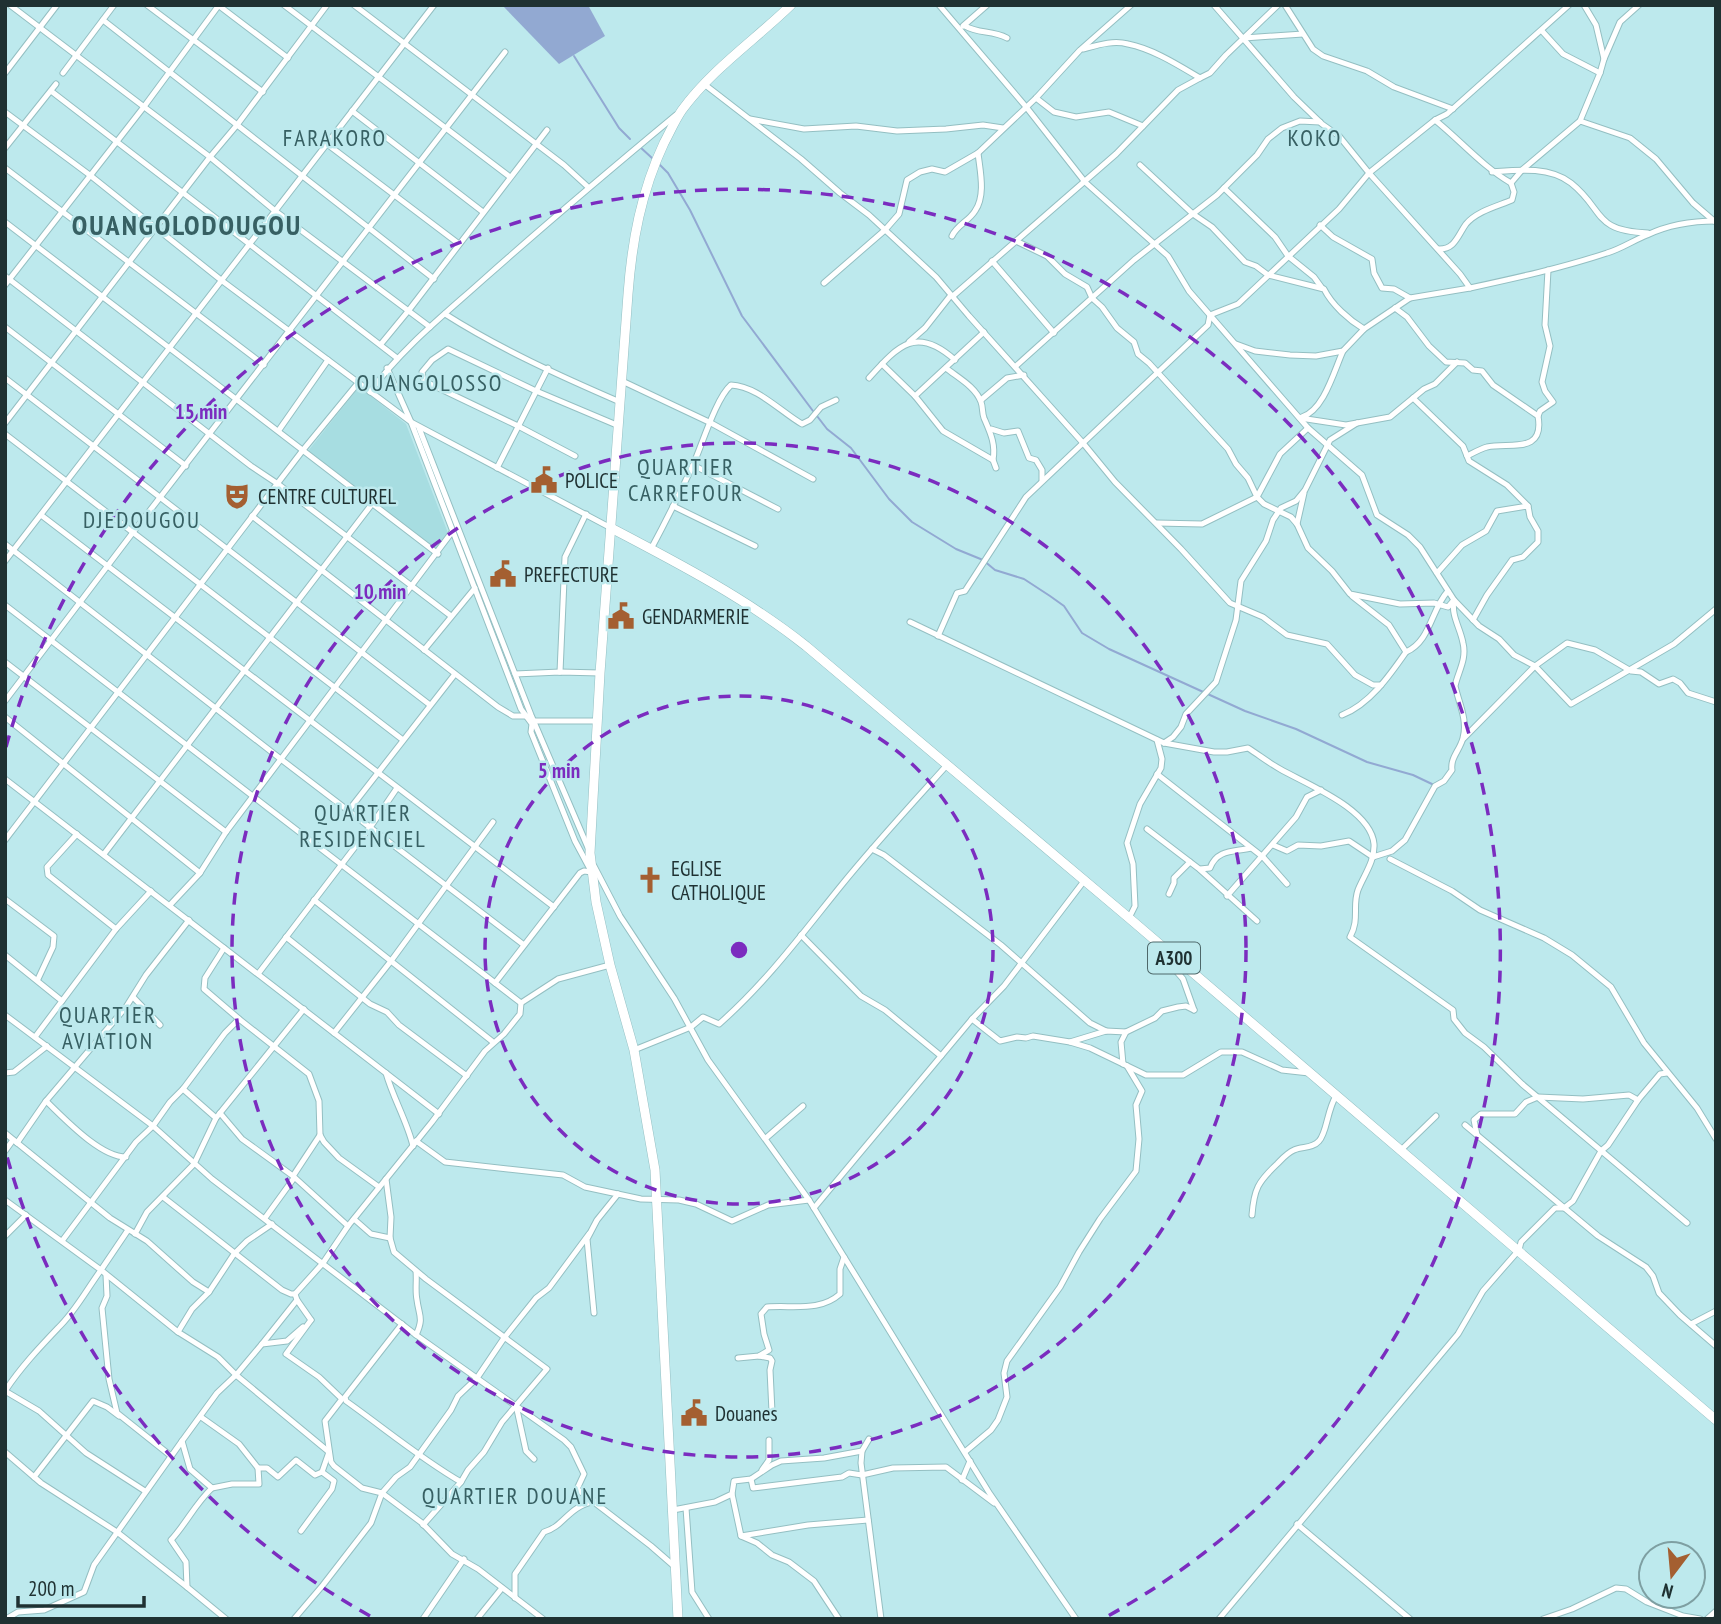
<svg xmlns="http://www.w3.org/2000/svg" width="1721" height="1624" viewBox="0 0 1721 1624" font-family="'PT Sans Narrow',sans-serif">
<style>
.built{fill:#a7dde1}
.water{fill:#92a9d2}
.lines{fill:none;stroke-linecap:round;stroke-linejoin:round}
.stream{stroke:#92a9d2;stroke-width:2}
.minor-casing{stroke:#94bfc2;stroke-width:7}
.trunk-casing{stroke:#94bfc2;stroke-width:10}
.minor{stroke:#fff;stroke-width:5}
.trunk{stroke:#fff;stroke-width:9}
.ring{fill:none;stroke:#7b2cbf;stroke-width:3.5;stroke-dasharray:12 9}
.labels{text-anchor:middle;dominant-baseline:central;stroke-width:5;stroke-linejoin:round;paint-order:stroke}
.shield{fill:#bde9ed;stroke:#4e686a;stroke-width:2}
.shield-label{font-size:19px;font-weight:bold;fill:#1f3132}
.poi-label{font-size:21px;fill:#1f3132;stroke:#bde9ed;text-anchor:start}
.neighbourhood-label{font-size:23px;letter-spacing:2px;fill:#376063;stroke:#bde9ed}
.district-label{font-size:28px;font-weight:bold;letter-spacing:2px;fill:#376063;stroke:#bde9ed}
.centre{fill:#7b2cbf;stroke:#bde9ed;stroke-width:3.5}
.ring-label{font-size:21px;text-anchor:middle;font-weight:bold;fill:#7b2cbf;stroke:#bde9ed;stroke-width:5;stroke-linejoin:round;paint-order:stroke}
</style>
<rect width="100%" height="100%" fill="#bde9ed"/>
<!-- built -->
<polygon class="built" points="359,387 406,424 448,533 437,550 308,451"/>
<!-- water -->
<polygon class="water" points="502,5 588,5 605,36 559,64"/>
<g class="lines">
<!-- stream -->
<g class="stream">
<polyline points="574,56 619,128 630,139"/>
<polyline points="640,147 652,158"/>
<polyline points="660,165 668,173 690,210 742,316 813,411"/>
<polyline points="817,416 827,429 851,448 889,499 912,522 956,549 983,560 995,570 1024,579 1050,596 1064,606 1082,633 1109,649 1245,711 1296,729 1367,762 1413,775 1434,785"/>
</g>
<defs>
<g id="minor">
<polyline points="10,5 210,157 274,210 430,327"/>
<polyline points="147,5 263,92"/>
<polyline points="218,5 288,58"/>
<polyline points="284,5 510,177"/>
<polyline points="354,5 564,165 588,187"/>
<path d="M939,5L1027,108L1085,182L1168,256L1189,291L1308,428L1362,475L1377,515L1408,535L1420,547L1454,600C1451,616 1460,627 1463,643C1467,659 1458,672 1455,686C1459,703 1468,721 1463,738C1460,750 1450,758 1452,770L1444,781L1435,786L1405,840L1392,851L1373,857"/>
<polyline points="1214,5 1294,97 1322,124 1339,136 1369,173 1435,120 1447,114 1569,5"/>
<polyline points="1285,5 1313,49 1323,56 1367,71 1394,87 1453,109"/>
<polyline points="103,20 434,279"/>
<polyline points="963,26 987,5"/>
<path d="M965,26C979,34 992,30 1007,38"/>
<polyline points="1542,31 1563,54 1600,73"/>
<polyline points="1244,38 1303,34"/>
<path d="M1083,49C1098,45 1113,40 1128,44C1153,49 1178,65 1200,78L1210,73L1226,55L1278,5"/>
<polyline points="1604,59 1620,22 1639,5"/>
<polyline points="5,73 57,5"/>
<polyline points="63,73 114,5"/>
<path d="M704,84L801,159L840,193L869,215L936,277L969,316L1083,443L1208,325L1210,315L1238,304L1339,209L1369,173L1460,274L1470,288C1516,278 1562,268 1607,253C1621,249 1634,240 1647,235C1668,225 1693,221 1716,221"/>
<polyline points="51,91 397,358"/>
<polyline points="1036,98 1054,112 1076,117 1109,112 1143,126"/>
<polyline points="352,111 483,212"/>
<polyline points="5,112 91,176 221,280 411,422 611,528"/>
<polyline points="750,119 804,129 856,126 897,131 946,129 983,125 1003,128"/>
<path d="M1435,120C1461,141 1482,166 1511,183"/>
<polyline points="1580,121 1630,138 1656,159 1693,203 1714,221"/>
<polyline points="327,144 459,244"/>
<polyline points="5,148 56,84"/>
<path d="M1140,165L1193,214L1212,227L1245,262L1256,266L1268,275L1324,289C1332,305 1349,320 1364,329"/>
<polyline points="5,168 264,365"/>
<path d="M1492,172C1517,170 1549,166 1571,183C1605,210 1592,231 1648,233"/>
<polyline points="1224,188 1275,237 1288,256 1314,277 1322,288"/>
<polyline points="5,222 438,554"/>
<polyline points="1320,225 1333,237 1372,259 1374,273 1382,288 1394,289 1410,298"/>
<path d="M952,236C957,225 969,221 975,211C986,195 980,171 978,153"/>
<polyline points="1016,241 1116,154 1178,90 1200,78"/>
<path d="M1438,249C1455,250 1458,235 1466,224C1477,211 1498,206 1512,200L1514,192L1511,183L1522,170L1580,121L1600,73L1604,59L1596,25L1584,5"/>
<polyline points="992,261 1054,333"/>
<polyline points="5,276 251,466 278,484 451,616"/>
<polyline points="824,283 885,230 899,214 907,180 920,172 932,169 945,172 978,153 1036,98 1080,50 1131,5"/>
<polyline points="5,285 143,108 219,5"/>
<polyline points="953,296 1016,241 1047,256 1065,274 1087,287 1092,298 1102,307 1117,328 1134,342 1138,354 1149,363 1228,449 1236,464 1248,478 1257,497 1264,504 1291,517 1297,524 1308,548 1332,571 1350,594 1400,604 1434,603 1448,607 1454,600 1479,626 1499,639 1514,655 1535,666 1571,704 1674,644 1716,609"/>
<path d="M1395,308L1407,317L1429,346L1446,362L1465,363L1473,370L1482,371L1493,385L1538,416C1545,455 1509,442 1487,447C1480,449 1473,453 1467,456"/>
<path d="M445,314C500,349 560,376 620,402"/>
<polyline points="5,327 186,466"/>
<polyline points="909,342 925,328 951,295"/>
<polyline points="381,344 409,310 547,130"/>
<polyline points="1236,344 1255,351 1290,355 1316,356 1343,351 1364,329 1410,298 1470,288"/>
<polyline points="882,364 915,396 943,431 993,460 996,468"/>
<polyline points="1016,366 1134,260 1217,195 1257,155 1268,139 1282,128 1300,121 1320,122"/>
<polyline points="387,368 411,422 521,709 532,724 531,732 575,841 590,869"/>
<path d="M946,368C957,377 976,387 981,402C983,407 982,413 984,418C990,432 996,444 993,460"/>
<polyline points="5,378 430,705"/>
<path d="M869,378C898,346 916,325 955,360"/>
<polyline points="622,381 711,423 813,479"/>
<path d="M370,392C402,348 444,315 484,279C547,223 611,169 676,115"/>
<polyline points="915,396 984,332"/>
<polyline points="1413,398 1463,446 1469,461 1507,485 1528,506 1530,517 1538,531 1538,542 1523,557 1512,560 1487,595 1473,620"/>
<polyline points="981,400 1007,378 1024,375"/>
<polyline points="1538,416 1540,411 1553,402 1545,391 1542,382 1550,346 1545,325 1548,270"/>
<path d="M1302,417C1324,410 1334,371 1343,351"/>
<polyline points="1300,418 1346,425 1390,417 1424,389 1435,384 1457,362"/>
<polyline points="5,423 210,157 237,125 327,5"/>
<polyline points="419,428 531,715 589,850"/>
<polyline points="991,429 1004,433 1018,431 1029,458 1036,460 1042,470 1042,480"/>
<polyline points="279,430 328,360"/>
<polyline points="5,434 403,740"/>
<polyline points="575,456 518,426 424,381 422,372 432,360 448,349 536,391 619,426"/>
<polyline points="693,465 778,509"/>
<polyline points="497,468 548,368"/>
<polyline points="673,506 755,546"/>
<polyline points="41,515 554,907"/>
<polyline points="252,516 498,707 513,716 528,716"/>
<polyline points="1157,523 1202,524 1257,497 1280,454 1308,428"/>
<polyline points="1297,524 1304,493"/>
<polyline points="5,544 282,760 524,945"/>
<path d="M651,549C666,521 680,493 693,465C702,445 716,398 731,385C757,386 781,412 802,424L810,420L821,407L836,400"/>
<polyline points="5,561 434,5"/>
<polyline points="1437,573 1462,545 1486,531 1497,511 1528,506"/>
<polyline points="5,605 521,1003"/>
<path d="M910,622L1164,743L1214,752H1227L1248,748C1259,755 1269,763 1280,769C1306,784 1371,809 1374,844C1375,861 1364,875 1358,890C1352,907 1360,919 1350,937L1453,1010L1454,1019L1465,1033L1484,1047L1522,1084L1687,1223"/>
<polyline points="938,636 957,593 965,591 1026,497 1083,443 1115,482 1181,549 1230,603 1263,617 1287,635 1327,644 1355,675 1373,685 1381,685"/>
<polyline points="424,650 475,588"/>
<path d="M1406,652C1431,641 1431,609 1448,591"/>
<polyline points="5,662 226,832"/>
<polyline points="560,672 565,557 586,514"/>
<polyline points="515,674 560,672 600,673"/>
<polyline points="5,701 134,531 505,52"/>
<path d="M1342,715C1370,704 1390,675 1406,652L1389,625L1352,596"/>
<polyline points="5,717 200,873"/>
<polyline points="533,721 597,721"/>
<polyline points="1464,738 1535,666 1567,643 1595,650 1631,671 1641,672 1659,684 1673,679 1680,683 1688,693 1716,702"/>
<polyline points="1164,743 1173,737 1181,727 1186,714 1216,682 1236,620 1241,581 1266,541 1273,520 1281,508 1296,501 1305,490 1330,440 1357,423"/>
<polyline points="1157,774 1263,857 1287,884"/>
<polyline points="5,779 439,1114"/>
<polyline points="349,810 455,674"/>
<polyline points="1147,829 1198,868 1257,921"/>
<polyline points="77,834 47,867 48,875 116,929"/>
<polyline points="5,840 303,450 358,383"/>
<polyline points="1273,845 1287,851 1298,845 1321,846 1349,841 1373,857"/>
<polyline points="872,849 884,855 1001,945 1090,1023 1106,1031"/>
<polyline points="104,854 372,504"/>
<polyline points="1390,859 1452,891 1480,910 1544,938 1572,955 1611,987 1644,1043 1697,1108 1716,1139"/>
<polyline points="594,866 620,916 674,998 708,1060 809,1200 990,1494 1076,1619"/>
<path d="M1200,869L1210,868C1217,849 1234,852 1251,848"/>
<polyline points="1169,894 1174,883 1174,878 1190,862"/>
<polyline points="1227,896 1296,817 1307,797 1321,790"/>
<polyline points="5,899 54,936 53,947 38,979"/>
<polyline points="314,900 493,1042"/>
<polyline points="170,905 200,873 226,832 452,532"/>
<polyline points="1129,918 1135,906 1133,864 1127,843 1140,804 1161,768 1162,759 1157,740"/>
<polyline points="801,935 861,996 885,1010 941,1056"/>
<polyline points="286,937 370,1004 387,1012 399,1025 467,1076"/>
<polyline points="1157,944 1159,951 1183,979 1194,1010"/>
<polyline points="5,955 62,1001"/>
<polyline points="258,974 371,826 397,788"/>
<polyline points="495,983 580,873 584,871 592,872"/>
<polyline points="133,997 160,1025"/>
<polyline points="521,1003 558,979 610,965"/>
<polyline points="5,1015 153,1126 212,1179 416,1335 564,1440 571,1447 584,1474 577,1489 651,1546 674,1566"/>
<polyline points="239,1019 309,1074 319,1101 320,1135 324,1142 339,1158 379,1187"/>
<polyline points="972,1019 1000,1041 1017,1037 1026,1038 1033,1036 1070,1042 1106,1031 1126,1032 1155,1018 1162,1011 1178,1007 1186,1006 1194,1010"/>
<polyline points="334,1033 391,961 493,822"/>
<polyline points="35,1037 116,929 151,891"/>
<polyline points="1070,1042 1090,1048 1146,1075 1183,1075 1221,1052 1242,1052 1282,1070 1309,1073"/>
<path d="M634,1050L691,1027L703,1017L719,1024C765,984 802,934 840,887C874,845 911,805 947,765"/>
<polyline points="1123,1064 1121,1042 1126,1032"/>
<polyline points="5,1073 14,1072 47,1046"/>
<path d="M386,1073C393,1098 407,1121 413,1146"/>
<polyline points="183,1089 216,1118"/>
<path d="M46,1101C64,1118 100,1157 126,1157"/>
<polyline points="220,1113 242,1139 293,1176"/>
<polyline points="1465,1125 1598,1236 1646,1267 1653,1276 1659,1293 1680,1315 1716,1346"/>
<polyline points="5,1133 110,1218 147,1241 193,1282 209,1292"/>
<polyline points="320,1135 293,1176 348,1226"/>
<polyline points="1477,1135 1474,1120 1481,1114 1515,1114 1526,1102 1538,1097 1583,1099 1629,1095 1638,1100"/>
<polyline points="766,1138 803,1106"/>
<polyline points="416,1141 445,1162 563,1175 585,1187 641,1199 679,1200 696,1204 732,1221 768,1205 809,1200"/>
<polyline points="17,1143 46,1101 126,1007 146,975 189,920"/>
<polyline points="1401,1150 1436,1116"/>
<polyline points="5,1151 13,1140"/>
<polyline points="386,1179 391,1217 390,1238 394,1252 426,1279 547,1369 502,1422 484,1452 468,1470 461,1482 423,1525"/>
<polyline points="163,1197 282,1290 291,1294 295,1294"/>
<path d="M5,1200L101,1270C87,1289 75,1312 58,1328C39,1348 21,1367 5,1391"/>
<polyline points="814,1208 972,1019 1004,986 1084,881"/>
<path d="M1252,1215C1254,1189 1258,1182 1277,1164C1282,1159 1287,1153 1294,1150C1302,1146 1312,1149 1319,1141C1327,1133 1327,1110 1336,1096"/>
<polyline points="265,1218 294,1178"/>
<polyline points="354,1219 371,1234 390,1238"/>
<polyline points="272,1224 247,1241 234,1254 209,1292 192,1309 178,1332 218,1357 236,1375 329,1452 322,1472 334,1481 332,1489 301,1531"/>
<polyline points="128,1230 101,1270 178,1332"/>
<polyline points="135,1234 147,1212 194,1164 216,1118 304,1009"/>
<polyline points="5,1236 26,1215"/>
<polyline points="62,1241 136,1142 153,1126 170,1102 183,1089 225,1033 239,1019 204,989 205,978 224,948"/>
<path d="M416,1271C417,1281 415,1291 417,1300C419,1316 424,1318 416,1335"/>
<polyline points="106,1275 107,1296 102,1308 109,1379 117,1413 171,1456"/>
<polyline points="297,1300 311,1320"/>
<polyline points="594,1313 587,1239 597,1220 618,1194"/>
<polyline points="311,1320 286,1354 319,1377 342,1399 325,1421 331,1462 334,1466 362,1488 382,1493 422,1523 452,1554 478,1569 543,1619"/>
<path d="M402,1324L345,1397L346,1401C384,1428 421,1459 461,1482"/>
<polyline points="1691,1324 1716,1311"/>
<polyline points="262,1344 297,1300 295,1294 323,1263 348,1226 432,1122 485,1051 504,1034 520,1014 521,1003"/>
<polyline points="759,1356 770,1358 772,1361 770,1370 772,1412"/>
<path d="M738,1358L759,1356L769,1350L764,1334L761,1314L767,1307C793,1305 820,1312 840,1294V1269L844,1257"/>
<polyline points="5,1391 39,1411 86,1453 145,1491"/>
<polyline points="516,1405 526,1451 534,1459"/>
<polyline points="201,1417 239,1444 258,1468"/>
<polyline points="869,1439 862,1451 861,1463 881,1619"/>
<polyline points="966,1451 991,1430 998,1420 1007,1397 1004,1373 1007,1361 1060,1287 1079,1252 1100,1219 1136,1171 1139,1139 1136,1105 1142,1091 1127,1066"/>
<polyline points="5,1452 41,1483 117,1532 187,1587"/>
<polyline points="762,1470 769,1460 769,1440"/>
<polyline points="34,1477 93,1401 107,1407 119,1416"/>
<polyline points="751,1479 753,1488 842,1477 849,1473 862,1475 893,1468 946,1467 994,1503"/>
<polyline points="962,1480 970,1461"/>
<polyline points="212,1488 232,1484 259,1484 258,1468 267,1468 278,1477 296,1460 315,1475 322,1472"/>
<polyline points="732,1494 741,1536 757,1543 772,1555 789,1562 814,1581 839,1619"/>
<polyline points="686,1508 692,1592 709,1619"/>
<polyline points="673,1510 715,1502 732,1494 734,1481 751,1479 772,1465 781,1461 824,1458 862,1451"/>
<polyline points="1297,1524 1410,1619"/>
<polyline points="741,1536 808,1525 868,1520"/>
<path d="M515,1598V1574L544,1532C565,1526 567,1507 595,1501"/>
<polyline points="6,1619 18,1612 44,1610 84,1592 94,1565 182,1441"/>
<path d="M226,1619L187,1587L186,1562L171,1540C186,1524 195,1504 212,1488L190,1469L182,1441L217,1393L236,1375L262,1344L287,1341L303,1327"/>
<polyline points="294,1619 323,1585 371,1523 382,1493 396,1477 410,1467 451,1410 458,1396 477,1378 504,1338 536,1298 549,1288 589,1234"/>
<polyline points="423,1619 464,1559"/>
<polyline points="477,1619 502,1588"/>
<polyline points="1219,1619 1458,1334 1483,1291 1519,1250 1521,1242 1555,1208 1564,1208 1573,1201 1601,1151 1608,1145 1638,1100 1660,1074 1667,1073"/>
<polyline points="1543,1619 1572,1609 1616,1588 1626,1589 1647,1602 1683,1616 1700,1619"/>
<polyline points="1707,1619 1716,1611"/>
</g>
<g id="trunk">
<path d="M611,528C678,563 747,599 806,646L1129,918L1716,1420"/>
<path d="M678,1619L655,1170L634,1050L610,965L596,902L590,853L600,673L628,294C632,241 641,192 664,143C670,132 675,120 682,110C712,69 755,40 791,5"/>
</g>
</defs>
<!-- minor casing -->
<use href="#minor" class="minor-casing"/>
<!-- trunk casing -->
<use href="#trunk" class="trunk-casing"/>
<!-- minor -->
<use href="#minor" class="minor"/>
<!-- trunk -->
<use href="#trunk" class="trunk"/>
</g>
<!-- distance rings -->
<g class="ring">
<circle cx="739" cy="950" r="254"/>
<circle cx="739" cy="950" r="507"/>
<path d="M370 1616A761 761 0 0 1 6 1153M6 747A761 761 0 1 1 1108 1616"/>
</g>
<!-- icons -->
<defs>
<symbol id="civic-bare" viewBox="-9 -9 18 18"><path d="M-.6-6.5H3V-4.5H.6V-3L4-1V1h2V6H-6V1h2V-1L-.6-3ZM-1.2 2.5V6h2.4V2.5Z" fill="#a45f31" stroke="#bde9ed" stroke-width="2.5" paint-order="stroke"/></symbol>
<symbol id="theatre-bare" viewBox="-9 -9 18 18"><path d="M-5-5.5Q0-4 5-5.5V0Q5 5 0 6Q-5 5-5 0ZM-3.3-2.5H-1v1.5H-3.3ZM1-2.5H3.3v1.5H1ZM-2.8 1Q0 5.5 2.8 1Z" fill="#a45f31" stroke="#bde9ed" stroke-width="2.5" paint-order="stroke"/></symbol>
<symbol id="church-bare" viewBox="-9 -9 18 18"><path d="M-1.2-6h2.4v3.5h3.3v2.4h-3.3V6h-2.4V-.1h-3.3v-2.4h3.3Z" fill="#a45f31" stroke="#bde9ed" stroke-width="2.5" paint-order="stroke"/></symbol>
</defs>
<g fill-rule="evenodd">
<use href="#civic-bare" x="525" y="461" width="38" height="38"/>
<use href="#theatre-bare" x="218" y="477" width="38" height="38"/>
<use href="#civic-bare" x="484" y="555" width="38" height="38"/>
<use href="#civic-bare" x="602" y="597" width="38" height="38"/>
<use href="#church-bare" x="631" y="861" width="38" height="38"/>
<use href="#civic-bare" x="675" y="1394" width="38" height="38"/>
</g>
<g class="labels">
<!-- shield labels -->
<rect class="shield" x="1148" y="942.5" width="52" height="31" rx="5"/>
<g class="shield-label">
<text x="1174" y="958">A300</text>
</g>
<!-- poi labels -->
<g class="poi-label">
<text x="565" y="480">POLICE</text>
<text x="258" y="496">CENTRE CULTUREL</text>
<text x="524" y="574">PREFECTURE</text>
<text x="642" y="616">GENDARMERIE</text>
<text x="671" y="868">EGLISE<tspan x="671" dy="24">CATHOLIQUE</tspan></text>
<text x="715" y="1413">Douanes</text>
</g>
<!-- neighbourhood labels -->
<g class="neighbourhood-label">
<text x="335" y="137">FARAKORO</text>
<text x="1315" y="137">KOKO</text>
<text x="430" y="382">OUANGOLOSSO</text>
<text x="686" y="466">QUARTIER<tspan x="686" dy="26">CARREFOUR</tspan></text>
<text x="142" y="519">DJEDOUGOU</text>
<text x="363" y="812">QUARTIER<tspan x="363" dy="26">RESIDENCIEL</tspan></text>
<text x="108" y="1014">QUARTIER<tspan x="108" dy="26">AVIATION</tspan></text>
<text x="515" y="1495">QUARTIER DOUANE</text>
</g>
<!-- district labels -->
<g class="district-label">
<text x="187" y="224">OUANGOLODOUGOU</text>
</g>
</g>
<circle cx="739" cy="950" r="10" class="centre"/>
<g class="ring-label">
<text x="201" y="419">15 min</text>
<text x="380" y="599">10 min</text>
<text x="559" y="778">5 min</text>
</g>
<!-- border -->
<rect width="1721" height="1624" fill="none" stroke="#1f3132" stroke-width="14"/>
<!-- north arrow -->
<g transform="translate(1672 1575) rotate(196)"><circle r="33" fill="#bde9ed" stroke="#7e9fa2" stroke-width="2"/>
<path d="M0-5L12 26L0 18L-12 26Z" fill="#a45f31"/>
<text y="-10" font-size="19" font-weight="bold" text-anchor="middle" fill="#1f3132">N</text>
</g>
<!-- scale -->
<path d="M18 1596v10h126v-10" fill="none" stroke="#1f3132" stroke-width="3.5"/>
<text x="28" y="1596" font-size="21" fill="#1f3132" stroke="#bde9ed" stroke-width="5" paint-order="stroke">200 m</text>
</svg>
